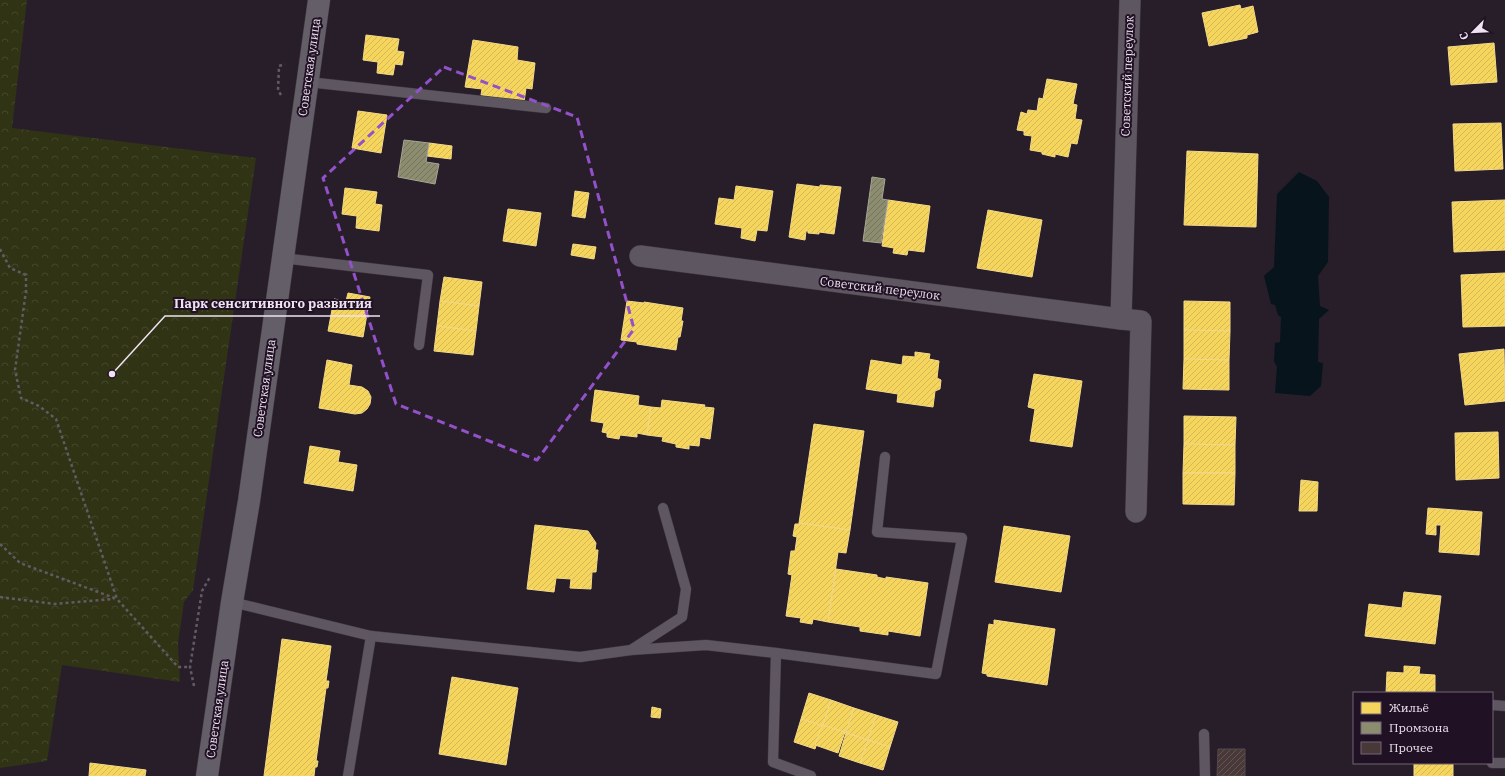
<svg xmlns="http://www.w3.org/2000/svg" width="1505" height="776" viewBox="0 0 1505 776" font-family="'IBM Plex Serif',serif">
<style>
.park{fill:url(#park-crowns)}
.water{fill:#07141b}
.homes{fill:url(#homes-hatch);stroke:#f4d989}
.industry{fill:url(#industry-hatch);stroke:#aaa695}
.building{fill:url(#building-hatch);stroke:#534a4d}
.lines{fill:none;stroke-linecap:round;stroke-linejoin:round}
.lane-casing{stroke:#403942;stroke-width:11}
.street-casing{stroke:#403942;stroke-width:22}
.secondary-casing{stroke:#403942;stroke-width:23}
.path{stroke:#625b64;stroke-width:2.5;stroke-dasharray:3 3;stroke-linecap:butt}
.lane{stroke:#5e5761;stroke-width:10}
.street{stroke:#5e5761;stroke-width:21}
.secondary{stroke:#635e68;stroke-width:22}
.marked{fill:none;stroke:#9251c9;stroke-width:3;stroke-dasharray:8 5;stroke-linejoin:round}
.labels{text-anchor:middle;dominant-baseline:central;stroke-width:4;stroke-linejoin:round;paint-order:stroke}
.street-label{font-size:12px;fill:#efe3f1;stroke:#211124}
.leader{fill:none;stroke:#efe3f1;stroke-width:1.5}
.callout-dot{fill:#efe3f1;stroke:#211124;stroke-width:1.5}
.callout-label{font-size:13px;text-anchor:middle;font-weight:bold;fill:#efe3f1;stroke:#211124;stroke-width:4;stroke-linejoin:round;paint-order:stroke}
</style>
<defs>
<pattern id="park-crowns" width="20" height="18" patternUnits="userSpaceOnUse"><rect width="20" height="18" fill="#303314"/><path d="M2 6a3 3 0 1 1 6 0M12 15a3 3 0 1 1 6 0" fill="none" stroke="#44472b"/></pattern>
<pattern id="homes-hatch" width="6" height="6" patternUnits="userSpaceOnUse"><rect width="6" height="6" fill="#f6d55c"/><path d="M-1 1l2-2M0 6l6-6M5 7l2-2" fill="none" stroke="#d3b858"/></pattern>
<pattern id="industry-hatch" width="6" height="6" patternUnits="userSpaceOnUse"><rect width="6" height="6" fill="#8c8c6e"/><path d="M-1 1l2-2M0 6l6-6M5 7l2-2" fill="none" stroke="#747361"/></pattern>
<pattern id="building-hatch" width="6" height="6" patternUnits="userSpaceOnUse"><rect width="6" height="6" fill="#483838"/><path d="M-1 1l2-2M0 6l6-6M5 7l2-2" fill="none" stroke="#635555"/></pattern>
</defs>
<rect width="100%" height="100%" fill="#271e2a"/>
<!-- park -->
<polygon class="park" points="0,0 27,0 12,128 256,158 193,590 184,602 178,643 180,682 62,665 47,761 0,768"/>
<!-- water -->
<polygon class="water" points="1299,172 1317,181 1329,197 1328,262 1318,276 1320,306 1329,310 1319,319 1318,362 1323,363 1321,386 1310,396 1275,393 1277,367 1274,361 1275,343 1280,342 1281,317 1278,315 1275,305 1271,304 1264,276 1274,267 1277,194"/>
<!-- homes -->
<g class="homes">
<polygon points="1240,5 1241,9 1253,6 1258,32 1247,35 1247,38 1209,46 1202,13"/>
<polygon points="366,35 399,39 397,51 404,52 402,65 395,64 393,75 377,73 378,62 363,60"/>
<polygon points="473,40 518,47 517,60 535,63 532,89 526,88 524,102 481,95 482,89 465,87"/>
<polygon points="1494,43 1497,82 1451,85 1448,47"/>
<polygon points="1047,79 1077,84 1073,104 1077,105 1075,119 1082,120 1077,144 1071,143 1068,157 1055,154 1055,157 1042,154 1042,152 1030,150 1032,136 1024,135 1024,131 1017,130 1021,112 1027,114 1028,110 1037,111 1039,98 1043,99"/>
<polygon points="358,111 387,115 381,153 352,148"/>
<polygon points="1501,123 1503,169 1455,171 1453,124"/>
<polygon points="429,143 452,146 451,159 427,156"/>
<polygon points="1187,151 1258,154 1256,227 1184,225"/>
<polygon points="797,184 820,187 820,185 841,187 834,234 819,232 819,234 808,233 808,231 806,231 805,240 789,237"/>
<polygon points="736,186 773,191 767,231 757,230 755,241 741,238 742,228 715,224 719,198 734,200"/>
<polygon points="345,188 377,192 375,204 382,205 379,231 356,228 357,216 342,214"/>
<polygon points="575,191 589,193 585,218 572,216"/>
<polygon points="888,200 930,206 924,252 908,250 907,255 893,253 894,248 882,246"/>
<polygon points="1505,200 1505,250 1454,252 1452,202"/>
<polygon points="508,209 541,213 536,246 503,241"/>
<polygon points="988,210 1042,220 1032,277 977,268"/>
<polygon points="573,244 596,247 594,259 571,255"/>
<polygon points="1505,273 1505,326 1463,327 1461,275"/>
<polygon points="444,277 482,282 479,306 440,301"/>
<polygon points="348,293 370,297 363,337 328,331 334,299 346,301"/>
<polygon points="440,301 479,306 476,331 437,326"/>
<polygon points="627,301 644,303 644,302 683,308 681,321 683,321 680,337 678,337 676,350 637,344 637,342 621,340"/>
<polygon points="1184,301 1230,302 1230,331 1184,330"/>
<polygon points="437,326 476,331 473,355 434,351"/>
<polygon points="1184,330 1230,331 1229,360 1184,359"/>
<polygon points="1504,349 1505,401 1465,405 1459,354"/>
<polygon points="915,352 930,354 929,359 939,361 937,378 941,380 940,389 935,391 933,407 897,402 898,394 866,389 871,360 902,365 903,356 915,357"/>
<polygon points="1184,359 1229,360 1229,390 1183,389"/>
<polygon points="327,360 352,365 349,385 362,387 368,391 371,397 370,404 367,409 362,413 355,414 319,408"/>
<polygon points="1034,374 1082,381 1072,447 1030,441 1035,409 1028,407"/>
<polygon points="595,390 639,396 638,405 651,407 647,435 637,433 637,437 620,435 619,439 607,437 607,433 602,432 604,423 591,421"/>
<polygon points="662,400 705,405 704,407 714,408 710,439 700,437 699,446 689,445 689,449 676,447 676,444 662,441 663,437 647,435 651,407 661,408"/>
<polygon points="1184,416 1236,417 1235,445 1184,444"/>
<polygon points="814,424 864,431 850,530 799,523"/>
<polygon points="1498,432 1499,478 1456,480 1455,433"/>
<polygon points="1184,444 1235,445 1235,473 1183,473"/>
<polygon points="310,446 340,451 338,462 357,465 353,491 304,483"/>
<polygon points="1183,473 1235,473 1234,505 1183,504"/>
<polygon points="1301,480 1318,482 1317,511 1299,511"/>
<polygon points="1428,508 1482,512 1479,555 1439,552 1441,525 1436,525 1436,535 1426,534"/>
<polygon points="799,523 850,530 846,553 838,552 828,622 813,619 812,624 800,622 801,618 786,616 792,575 788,574 791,551 795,551 797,537 793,536 795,524 799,524"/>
<polygon points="535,525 588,531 596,543 595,550 598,550 596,572 592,572 591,589 570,588 571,579 556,578 554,592 527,589"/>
<polygon points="1004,526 1070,536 1061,592 995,582"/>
<polygon points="836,569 877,575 877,577 886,579 886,577 928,583 920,636 888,631 888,635 860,631 860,627 828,622"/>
<polygon points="1404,592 1441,596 1435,644 1365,636 1369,604 1402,608"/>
<polygon points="994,620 1055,629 1047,685 987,676 987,674 982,673 989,624 994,625"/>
<polygon points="282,639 331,646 326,681 329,681 328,688 326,688 316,761 318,761 317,767 315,767 314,776 264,776"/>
<polygon points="1404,666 1420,667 1419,674 1435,675 1435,693 1386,693 1387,672 1404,673"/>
<polygon points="452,677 518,688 506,765 439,754"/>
<polygon points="809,693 831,700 823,726 801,719"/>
<polygon points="831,700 854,708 846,733 823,726"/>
<polygon points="652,707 661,709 660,718 651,717"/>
<polygon points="854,708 876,715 868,740 846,733"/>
<polygon points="876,715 898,722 890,747 868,740"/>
<polygon points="801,719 823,726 815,749 794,742"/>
<polygon points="822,725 845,732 838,753 815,745"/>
<polygon points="846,733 868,740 860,763 839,756"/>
<polygon points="868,740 890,747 883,770 860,763"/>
<polygon points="90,763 146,770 145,776 89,776"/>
<rect x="1414" y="763" width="39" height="13"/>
</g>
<!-- industry -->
<g class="industry">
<polygon points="404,140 429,143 426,162 439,164 435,184 398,177"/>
<polygon points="872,177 885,179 882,199 888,200 881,243 863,241"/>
</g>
<!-- building -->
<polygon class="building" points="1218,749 1245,749 1245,776 1217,776"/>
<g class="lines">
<defs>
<g id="lane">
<polyline points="308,82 546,108"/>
<polyline points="282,258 428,275 419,345"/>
<polyline points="232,602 371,636 580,657 631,650 706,645 776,653 936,674 962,538 877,532 885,457"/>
<polyline points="631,650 682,617 686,589 663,508"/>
<polyline points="776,653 773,762 811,776"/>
<polyline points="1492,705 1505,706"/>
<polyline points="1204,734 1205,776"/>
<polyline points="1492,763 1505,763"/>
<polyline points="348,776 371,636"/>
</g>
<g id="street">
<polyline points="640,256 1121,319 1130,0"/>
<polyline points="1121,319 1141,321 1136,512"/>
</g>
<polyline id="secondary" points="207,776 232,602 249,501 319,0"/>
</defs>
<!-- lane casing -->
<use href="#lane" class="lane-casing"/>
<!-- street casing -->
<use href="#street" class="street-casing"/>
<!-- secondary casing -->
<use href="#secondary" class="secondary-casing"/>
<!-- path -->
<g class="path">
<polyline points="281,95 278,90 279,66 285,64"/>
<polyline points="0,249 10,268 26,275 26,291 15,370 21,398 39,406 56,419 117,599 178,667 190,667"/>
<polyline points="0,544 20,563 117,599"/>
<polyline points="0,597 55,604 114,599"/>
<polyline points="194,686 190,667 202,591 210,577"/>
</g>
<!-- lane -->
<use href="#lane" class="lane"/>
<!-- street -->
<use href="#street" class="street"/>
<!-- secondary -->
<use href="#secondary" class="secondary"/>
</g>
<!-- marked area -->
<path class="marked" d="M444,67L577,117L634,329L537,460L396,404L323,178Z"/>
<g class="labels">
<!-- street labels -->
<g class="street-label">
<text transform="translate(309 67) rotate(-82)">Советская улица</text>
<text transform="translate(1127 76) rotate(-88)">Советский переулок</text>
<text transform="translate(880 288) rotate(7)">Советский переулок</text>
<text transform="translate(264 388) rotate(-82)">Советская улица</text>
<text transform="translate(217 709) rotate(-82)">Советская улица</text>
</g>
</g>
<!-- callouts -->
<path class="leader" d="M112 374L165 316H380"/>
<circle class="callout-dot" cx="112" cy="374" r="4"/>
<g class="callout-label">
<text x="273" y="308">Парк сенситивного развития</text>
</g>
<!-- legend -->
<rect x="1353" y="692" width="140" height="72" fill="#211124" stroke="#736576"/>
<rect x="1361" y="702" width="20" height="12" fill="#f6d55c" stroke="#736576"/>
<text x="1389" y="712" font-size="12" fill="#efe3f1">Жильё</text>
<rect x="1361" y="722" width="20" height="12" fill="#8c8c6e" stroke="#736576"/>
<text x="1389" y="732" font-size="12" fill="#efe3f1">Промзона</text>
<rect x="1361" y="742" width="20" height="12" fill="#483838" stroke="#736576"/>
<text x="1389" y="752" font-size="12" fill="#efe3f1">Прочее</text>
<!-- north arrow -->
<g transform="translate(1473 32) rotate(246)" stroke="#211124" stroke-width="3" paint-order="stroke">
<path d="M0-3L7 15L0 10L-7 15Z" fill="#efe3f1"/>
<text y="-6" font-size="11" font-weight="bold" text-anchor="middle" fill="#efe3f1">С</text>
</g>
</svg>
